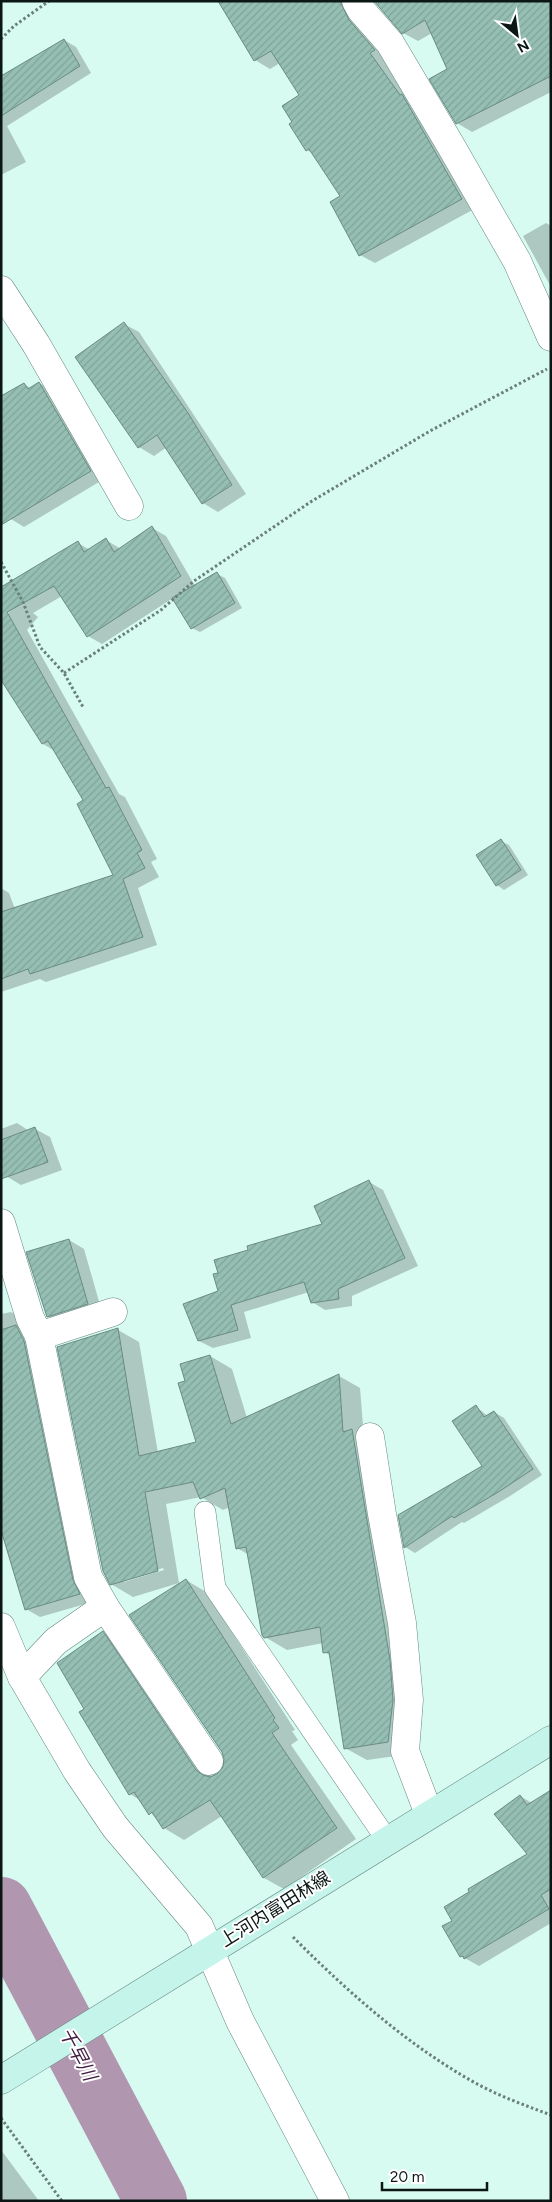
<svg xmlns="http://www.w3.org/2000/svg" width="552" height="2202" viewBox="0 0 552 2202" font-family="Figtree,'Noto Sans JP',sans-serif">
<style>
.shadow{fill:#0003;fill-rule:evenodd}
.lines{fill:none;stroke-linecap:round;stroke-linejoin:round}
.river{stroke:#b196af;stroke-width:62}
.building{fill:url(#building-hatch);stroke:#6a8b82}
.lane-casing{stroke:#688980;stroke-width:22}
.street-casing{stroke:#688980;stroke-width:29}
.secondary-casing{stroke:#688980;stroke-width:29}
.path{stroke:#687f7a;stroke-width:3;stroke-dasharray:2.5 2.5;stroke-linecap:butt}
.lane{stroke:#fff;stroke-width:21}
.street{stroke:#fff;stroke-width:28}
.secondary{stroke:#c5f4eb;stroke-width:28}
.labels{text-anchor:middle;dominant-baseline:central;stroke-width:4;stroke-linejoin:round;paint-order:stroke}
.street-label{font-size:18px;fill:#0a1714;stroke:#fff}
.water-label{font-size:19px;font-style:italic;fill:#442043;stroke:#fff}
</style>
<defs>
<pattern id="building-hatch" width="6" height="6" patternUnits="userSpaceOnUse" patternTransform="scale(1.25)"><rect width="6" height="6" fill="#96bfb4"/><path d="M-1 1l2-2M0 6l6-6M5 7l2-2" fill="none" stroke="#80a39a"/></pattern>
</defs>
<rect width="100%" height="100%" fill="#d7faf1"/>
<!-- shadow -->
<g class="shadow">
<polygon points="220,1 358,1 389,59 384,61 413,102 476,208 375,263 360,255 342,197 315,155 307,150 294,123 300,95 280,63 270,69 255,60"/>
<polygon points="377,1 551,1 551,92 472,132 457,123 449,69 432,33 418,41 403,33"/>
<polygon points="64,40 76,47 91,73 7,126 26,162 1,175 1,76"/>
<polygon points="546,223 551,226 551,287 523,236"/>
<polygon points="124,324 139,332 246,494 218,512 203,503 167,447 154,456 139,447"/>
<polygon points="39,383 53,391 104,479 24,527 11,519 24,384 32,389"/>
<polygon points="152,528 166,536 195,586 217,574 225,578 242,608 200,632 192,628 173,598 102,644 88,636 62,596 33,613 38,617 27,630 119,794 125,797 157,859 151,862 159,877 138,888 157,945 46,982 40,979 1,992 1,888 9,893 15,909 115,876 84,801 55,751 43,744 20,706 1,617 9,613 7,611 78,543 90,550 106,540 121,549"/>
<polygon points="501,841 509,845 528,875 504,890 497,885"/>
<polygon points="17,1123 29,1131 35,1129 50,1137 62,1170 21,1185 1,1173 1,1129"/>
<polygon points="369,1182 383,1190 418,1266 352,1296 352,1306 325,1310 312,1302 309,1292 244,1312 251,1338 213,1348 199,1341 220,1292 219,1274 250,1250 324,1224"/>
<polygon points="69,1240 84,1249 102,1312 63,1325 48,1316"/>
<polygon points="11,1312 25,1320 92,1602 40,1617 26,1609 1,1513 1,1314"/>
<path d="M118,1330L139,1342L158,1453L197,1443L186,1381L210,1356L232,1369L247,1418L339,1376L360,1388L364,1438L410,1754L367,1760L345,1748L331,1656L324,1652L323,1643L287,1650L265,1637L249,1555L237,1548L230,1507L223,1510L201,1497L166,1504L179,1583L133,1597L111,1584ZM163,1568L164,1570L124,1582V1580Z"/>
<polygon points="476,1407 488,1416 494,1412 504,1418 542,1475 510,1496 464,1523 462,1522 415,1553 405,1547 400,1516 484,1466"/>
<polygon points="186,1580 206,1592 295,1730 292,1731 298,1740 291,1745 356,1839 284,1889 264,1878 222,1816 184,1840 164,1828 140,1800 130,1794 86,1710 103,1633 123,1644 212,1777 218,1775 224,1768 226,1759"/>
<polygon points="551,1792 551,1923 479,1966 461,1956 454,1921 529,1854 520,1796 532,1803"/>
<polygon points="1,2150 39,2201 1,2201"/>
</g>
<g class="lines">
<!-- river -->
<polyline class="river" points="1,1908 156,2201"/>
</g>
<!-- building -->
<g class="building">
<polygon points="218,1 340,1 349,20 375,50 370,53 400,95 402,94 462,199 359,256 330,202 340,196 309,149 306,151 289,124 292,122 282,106 299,95 271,51 254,61"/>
<polygon points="374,1 551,1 551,76 456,124 429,79 447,69 425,20 402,34"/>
<polygon points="64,39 80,66 1,116 1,76"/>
<polygon points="124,322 188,413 232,485 202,504 157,435 138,448 75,357"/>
<polygon points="39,382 91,471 1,525 1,396 24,383 28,389"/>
<polygon points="152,526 181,576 87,637 54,586 7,612 106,788 109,787 142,850 137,853 145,868 123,879 143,937 30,974 28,969 1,979 1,912 113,875 77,804 83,800 48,741 42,744 1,680 1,587 78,541 84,552 106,538 114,552"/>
<polygon points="217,572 235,603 191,629 172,598"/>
<polygon points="501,839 521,870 496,886 476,855"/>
<polygon points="35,1127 48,1162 1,1179 1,1140"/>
<polygon points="369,1180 405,1258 338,1289 339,1299 311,1303 304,1282 231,1305 238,1330 198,1341 183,1304 218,1291 213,1274 218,1273 214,1260 248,1250 247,1246 322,1224 314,1206"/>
<polygon points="69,1239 88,1304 47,1317 26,1252"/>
<polygon points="16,1325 24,1341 73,1580 80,1594 25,1610 1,1530 1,1330"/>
<polygon points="118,1328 139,1456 196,1442 178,1383 185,1381 180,1364 210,1355 231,1424 339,1374 343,1432 352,1429 390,1660 393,1700 388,1742 344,1749 329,1652 323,1653 320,1627 264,1638 262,1635 246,1547 236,1549 225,1488 200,1499 193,1482 145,1492 158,1571 110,1585 103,1571 57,1347"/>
<polygon points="476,1405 484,1417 494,1411 533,1469 500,1491 454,1518 452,1516 404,1548 398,1515 482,1466 452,1421"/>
<polygon points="186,1579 275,1718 273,1720 279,1728 272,1733 337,1828 263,1878 210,1800 163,1829 152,1812 149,1815 134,1792 129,1795 79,1712 84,1709 57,1663 103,1631 196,1770 203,1775 210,1777 217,1774 223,1767 224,1759 222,1752 129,1615"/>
<polygon points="551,1790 551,1889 541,1895 549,1909 464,1959 463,1956 460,1957 442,1926 452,1921 444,1907 469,1892 468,1889 527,1854 494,1814 520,1795 527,1805"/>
</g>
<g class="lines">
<defs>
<polyline id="lane" points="205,1512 215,1588 387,1840"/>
<g id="street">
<polyline points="356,1 361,10 390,43 451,146 517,261 551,337"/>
<polyline points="1,290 36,344 129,506"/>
<polyline points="1,1223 30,1318 39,1336"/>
<polyline points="113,1312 39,1336 88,1577 105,1607 209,1761"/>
<polyline points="370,1437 382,1514 402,1623 409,1700 405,1751 429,1814"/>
<polyline points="1,1627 22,1677 77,1771 115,1827 199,1926 240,2021 335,2201"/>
<polyline points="22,1677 56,1641 105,1607"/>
</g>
<polyline id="secondary" points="1,2080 551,1740"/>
</defs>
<!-- lane casing -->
<use href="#lane" class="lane-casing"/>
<!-- street casing -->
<use href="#street" class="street-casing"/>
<!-- secondary casing -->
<use href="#secondary" class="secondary-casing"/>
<!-- path -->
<g class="path">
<polyline points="1,39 14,26 49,1"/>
<polyline points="1,562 23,602 40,647 64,673 83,707"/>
<polyline points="64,673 161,610 194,581 312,501 430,431 547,369"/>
<path d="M293,1937C347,1991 404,2042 470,2080C496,2095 524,2105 551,2115"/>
<polyline points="1,2118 62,2201"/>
</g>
<!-- lane -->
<use href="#lane" class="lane"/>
<!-- street -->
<use href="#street" class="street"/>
<!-- secondary -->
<use href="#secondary" class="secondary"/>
</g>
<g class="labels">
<!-- street labels -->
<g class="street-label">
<text transform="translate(275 1909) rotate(-32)">上河内富田林線</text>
</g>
<!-- water labels -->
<g class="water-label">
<text transform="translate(78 2054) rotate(62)">千早川</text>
</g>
</g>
<!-- border -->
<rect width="552" height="2202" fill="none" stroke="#0a1714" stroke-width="5"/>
<!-- north arrow -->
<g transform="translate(517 35) rotate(151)" stroke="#ffffff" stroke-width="4" paint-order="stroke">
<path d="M0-4L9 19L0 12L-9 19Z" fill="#0a1714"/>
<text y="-8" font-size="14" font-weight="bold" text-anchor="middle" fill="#0a1714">N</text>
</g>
<!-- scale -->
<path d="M382 2182v8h105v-8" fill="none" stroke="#0a1714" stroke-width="2.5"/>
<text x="390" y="2182" font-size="15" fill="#0a1714" stroke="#ffffff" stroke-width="4" paint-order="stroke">20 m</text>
</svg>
